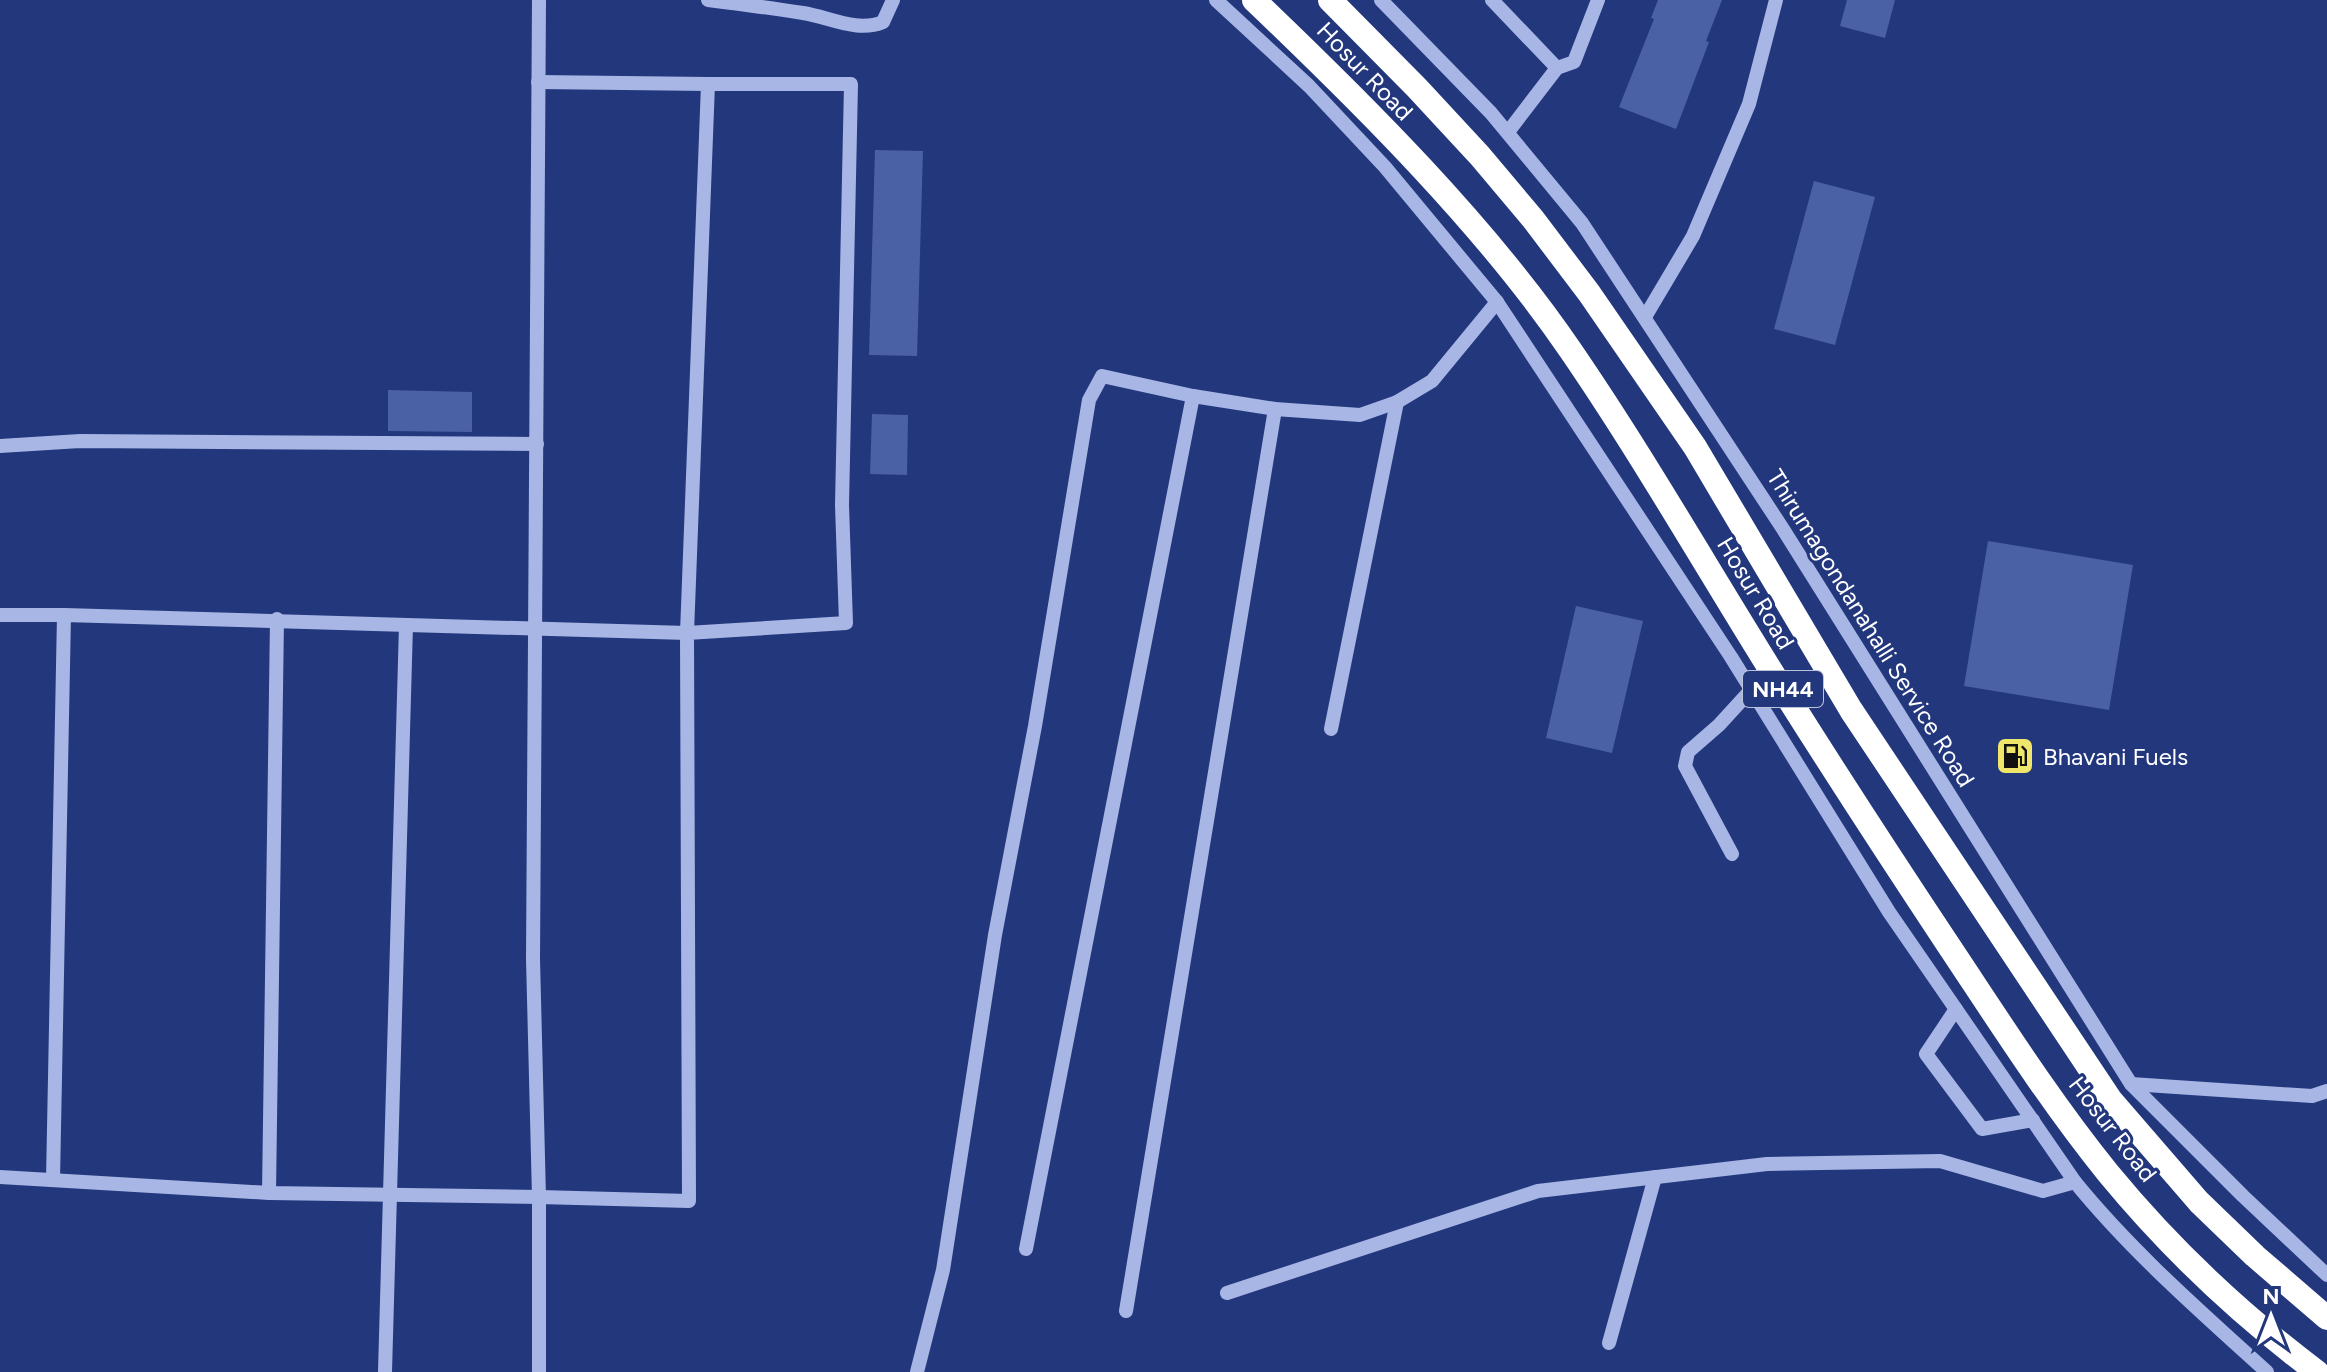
<svg xmlns="http://www.w3.org/2000/svg" width="2327" height="1372" viewBox="0 0 2327 1372" font-family="Figtree,sans-serif">
<style>
.building{fill:#4b61a5}
.lines{fill:none;stroke-linecap:round;stroke-linejoin:round}
.minor{stroke:#a7b6e5;stroke-width:14}
.highway{stroke:#fff;stroke-width:24}
.labels{text-anchor:middle;dominant-baseline:central;stroke-width:6;stroke-linejoin:round;paint-order:stroke}
.shield{fill:#23377d;stroke:#bdc3d8;stroke-width:2}
.shield-label{font-size:22px;font-weight:bold;fill:#fff}
.street-label{font-size:24px;fill:#fff;stroke:#23377d}
.poi-label{font-size:24px;fill:#fff;stroke:#23377d;text-anchor:start}
</style>
<rect width="100%" height="100%" fill="#23377d"/>
<!-- building -->
<g class="building">
<polygon points="1658,0 1722,0 1706,41 1709,42 1676,129 1619,107 1654,19 1651,18"/>
<polygon points="1847,0 1895,0 1885,38 1840,26"/>
<polygon points="875,150 923,151 917,356 869,355"/>
<polygon points="1814,181 1875,197 1835,345 1774,329"/>
<polygon points="388,390 472,392 472,432 388,431"/>
<polygon points="872,414 908,415 907,475 870,474"/>
<polygon points="1988,541 2133,565 2109,710 1964,686"/>
<polygon points="1576,606 1643,621 1612,753 1546,738"/>
</g>
<g class="lines">
<!-- minor -->
<g class="minor">
<path d="M708,0C740,4 771,8 803,13C829,17 857,33 883,22L893,0"/>
<path d="M1216,0L1309,86L1385,167L1497,302L1731,657L1889,912L2075,1182C2132,1252 2201,1312 2267,1372"/>
<polyline points="1381,0 1491,113 1582,223 1783,529 2131,1084 2243,1196 2327,1275"/>
<polyline points="1492,0 1557,68"/>
<polyline points="1508,132 1557,68 1574,62 1598,0"/>
<polyline points="1645,317 1693,236 1749,104 1776,0"/>
<polyline points="0,446 80,441 537,444"/>
<polyline points="0,615 64,615"/>
<polyline points="1331,729 1397,402"/>
<polyline points="1732,854 1685,766 1688,752 1719,725 1751,690"/>
<polyline points="1956,1009 1926,1054 1982,1129 2033,1120"/>
<polyline points="2131,1084 2312,1096 2327,1091"/>
<polyline points="0,1177 269,1193 539,1197 533,959 539,0"/>
<polyline points="53,1180 64,615 687,633 708,84 538,82"/>
<polyline points="269,1193 277,619"/>
<polyline points="1026,1249 1193,396"/>
<polyline points="1227,1293 1538,1191 1767,1164 1940,1161 2043,1191 2075,1182"/>
<polyline points="1126,1311 1275,409"/>
<polyline points="1609,1343 1655,1177"/>
<polyline points="385,1372 406,625"/>
<polyline points="539,1372 539,1197 689,1201 687,633 846,623 842,505 851,84 708,84"/>
<polyline points="917,1372 943,1270 995,935 1035,726 1089,400 1102,376 1193,396 1275,409 1360,415 1397,402 1432,381 1497,302"/>
</g>
<!-- highway -->
<g class="highway">
<path d="M1254,0C1364,105 1486,226 1571,351C1647,462 1713,579 1785,693C1838,777 1892,860 1947,943C1999,1021 2049,1100 2108,1173C2168,1246 2241,1315 2317,1372"/>
<polyline points="1330,0 1417,88 1480,156 1533,219 1589,293 1695,447 1851,710 2110,1099 2199,1202 2255,1256 2327,1318"/>
</g>
</g>
<!-- icons -->
<defs>
<symbol id="fuel-square" viewBox="-11 -11 22 22"><rect x="-9" y="-9" width="18" height="18" rx="4" fill="#f0e66b" stroke="#23377d"/><path d="M-5.5-6h7V0h2V4h1.3V-2.5L3-4.5l.8-.8L6-3V5H2.5V1h-1V6h-7ZM-4.2-4.7v3.2H.2V-4.7Z" fill="#111"/></symbol>
</defs>
<g fill-rule="evenodd">
<use href="#fuel-square" x="1993" y="734" width="44" height="44"/>
</g>
<g class="labels">
<!-- shield labels -->
<rect class="shield" x="1743" y="671" width="80" height="36" rx="6"/>
<g class="shield-label">
<text x="1783" y="689">NH44</text>
</g>
<!-- street labels -->
<g class="street-label">
<text transform="translate(1365 71) rotate(46)">Hosur Road</text>
<text transform="translate(1756 593) rotate(59)">Hosur Road</text>
<text transform="translate(1871 628) rotate(58)">Thirumagondanahalli Service Road</text>
<text transform="translate(2113 1129) rotate(52)">Hosur Road</text>
</g>
<!-- poi labels -->
<g class="poi-label">
<text x="2043" y="756">Bhavani Fuels</text>
</g>
</g>
<!-- north arrow -->
<g transform="translate(2271 1316)" stroke="#23377d" stroke-width="6" paint-order="stroke">
<path d="M0-6L14 30L0 20L-14 30Z" fill="#ffffff"/>
<text y="-12" font-size="22" font-weight="bold" text-anchor="middle" fill="#ffffff">N</text>
</g>
</svg>
